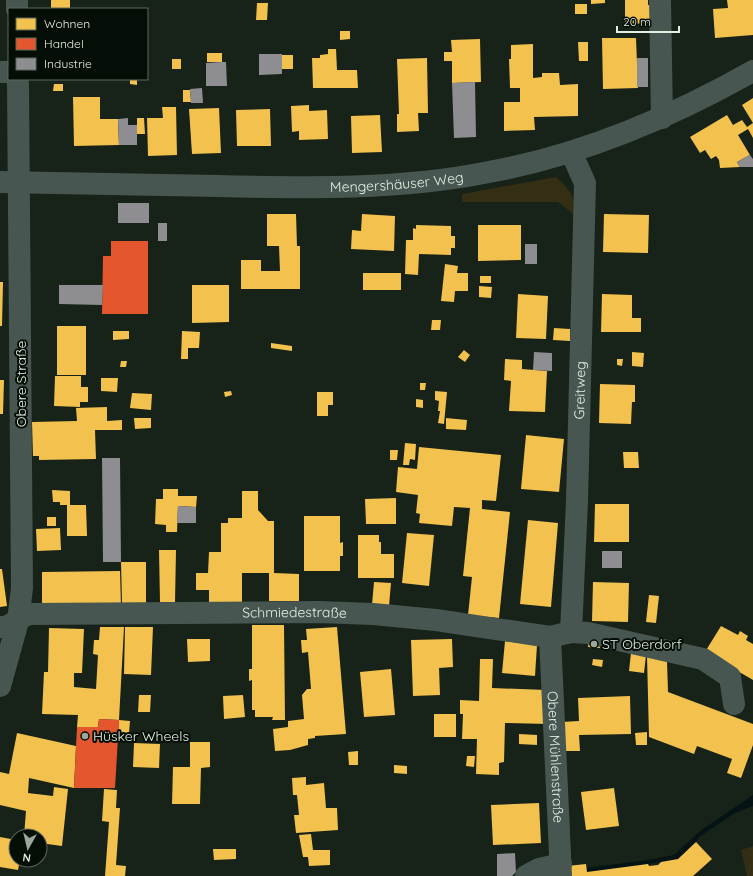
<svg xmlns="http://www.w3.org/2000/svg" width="753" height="876" viewBox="0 0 753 876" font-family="Quicksand,sans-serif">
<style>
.green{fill:#342e15}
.water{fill:#041313}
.homes{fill:#f2c14e}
.shops{fill:#e4572e}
.industry{fill:#8d8d92}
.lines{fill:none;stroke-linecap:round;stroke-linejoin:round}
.minor{stroke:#475650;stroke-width:22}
.poi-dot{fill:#9aa79b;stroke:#050e06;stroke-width:1.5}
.labels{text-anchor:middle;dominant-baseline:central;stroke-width:4;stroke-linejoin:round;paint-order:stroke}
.street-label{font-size:14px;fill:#e1efe1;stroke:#050e06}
.poi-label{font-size:14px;fill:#e1efe1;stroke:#050e06;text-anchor:start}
</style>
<rect width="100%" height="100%" fill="#172218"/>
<!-- green -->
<g class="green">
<path d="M556,177C572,192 574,195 576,216L558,202H462V194Z"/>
<polygon points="753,846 753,876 747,876 741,850"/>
</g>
<!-- water -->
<polygon class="water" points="753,795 753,806 733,814 699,837 696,842 678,859 661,862 587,872 586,868 648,860 674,855 700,831"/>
<!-- homes -->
<g class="homes">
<rect x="51" y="0" width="19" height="9"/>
<polygon points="591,0 605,0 605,3 591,4"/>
<polygon points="625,0 648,0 648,5 654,5 655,23 625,24"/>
<polygon points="727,0 753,0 753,35 715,38 713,9 728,8"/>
<polygon points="257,3 268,3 267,20 256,20"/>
<rect x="575" y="4" width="12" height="10"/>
<polygon points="340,31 350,31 350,39 340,40"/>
<polygon points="602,38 636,38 638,88 603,89"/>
<polygon points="480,39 481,82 452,83 452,61 444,61 444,52 452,52 451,40"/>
<polygon points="578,42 588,42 588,61 579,61"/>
<polygon points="533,44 533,78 542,77 542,73 559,73 560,85 578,84 578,116 534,117 535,130 504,131 504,102 520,102 520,88 510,88 509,59 511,59 511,45"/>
<polygon points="328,49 336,49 337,70 357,70 358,88 313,88 312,58 320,58 320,55 328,54"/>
<rect x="207" y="53" width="15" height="9"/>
<rect x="282" y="55" width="11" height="14"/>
<polygon points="427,58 428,113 418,113 419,131 397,132 397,114 399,114 397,59"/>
<rect x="172" y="59" width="9" height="10"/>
<polygon points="130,80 137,80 137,85 130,84"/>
<polygon points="54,84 63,84 63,91 53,91"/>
<polygon points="183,90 190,90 191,102 183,102"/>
<polygon points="73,97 100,97 100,119 118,119 119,145 74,146"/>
<polygon points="753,98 753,123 742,105"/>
<polygon points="309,105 309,111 327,110 328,139 299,140 299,131 292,132 291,106"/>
<polygon points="162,107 176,107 177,155 148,156 147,118 163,118"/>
<polygon points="219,108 221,153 192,154 189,109"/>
<polygon points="270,109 271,146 237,146 236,110"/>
<polygon points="380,115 382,152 352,153 351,116"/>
<polygon points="727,115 733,125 742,120 747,127 753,123 753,138 748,129 738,135 750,155 737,162 740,167 720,168 719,160 716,156 711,159 705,150 700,153 690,137"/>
<polygon points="137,118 144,118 145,134 137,134"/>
<polygon points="267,214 296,214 297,246 300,246 300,289 241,289 241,260 261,260 261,271 280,271 279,246 267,246"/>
<polygon points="362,214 395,216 394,251 351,249 352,230 361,231"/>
<polygon points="604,214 649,215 648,253 603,252"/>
<polygon points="416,225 451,226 451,236 455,236 455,248 451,248 451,255 419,254 418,275 405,274 406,240 413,240 413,228 416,229"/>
<polygon points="478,225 521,225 521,260 478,261"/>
<polygon points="445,264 458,266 457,273 468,273 468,291 455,291 454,302 441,301"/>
<rect x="363" y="273" width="38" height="17"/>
<rect x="480" y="276" width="11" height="7"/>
<polygon points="0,282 3,282 2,326 0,326"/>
<polygon points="192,285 229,285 229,322 192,323"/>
<polygon points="479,286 492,287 491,298 479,297"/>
<polygon points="518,294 548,296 546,339 516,338"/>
<polygon points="602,294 632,295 632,318 641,318 641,332 601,332"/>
<polygon points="432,320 441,320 440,330 431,330"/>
<rect x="57" y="326" width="29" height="49"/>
<polygon points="554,328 570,329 570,341 553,340"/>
<polygon points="113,331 129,331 129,339 113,340"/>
<polygon points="182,331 200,332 199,348 188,348 188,359 181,359"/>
<polygon points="271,343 292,346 292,351 271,348"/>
<polygon points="464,350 470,355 465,362 458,357"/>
<polygon points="632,352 644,353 643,367 632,366"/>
<polygon points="505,359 522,360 522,369 547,371 545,412 509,411 511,381 504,380"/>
<polygon points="617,359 623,359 622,366 617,365"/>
<polygon points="121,361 127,361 126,367 120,367"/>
<polygon points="55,376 81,376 81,387 88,387 88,402 80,402 80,407 54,406"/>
<polygon points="101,378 118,378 117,392 101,391"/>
<polygon points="0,380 4,380 3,414 0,414"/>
<polygon points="420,383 426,383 425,390 420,390"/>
<polygon points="600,384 635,385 635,402 632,402 631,424 599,423"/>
<polygon points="231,391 232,395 225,397 224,392"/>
<polygon points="435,391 447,392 444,424 438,423 440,411 438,411 439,401 435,400"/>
<polygon points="317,392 333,392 333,405 328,405 328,416 317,416"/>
<polygon points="132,393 152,394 151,410 130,408"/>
<polygon points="416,399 423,400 423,408 416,407"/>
<polygon points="107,407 107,421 122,420 122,430 95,430 96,459 39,460 39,456 33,456 32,422 77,421 76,408"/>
<polygon points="134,418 151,418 151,428 135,429"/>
<polygon points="446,418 467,420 466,430 446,429"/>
<polygon points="526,435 564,439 559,492 521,489"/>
<polygon points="405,443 416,444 415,460 410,459 409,465 403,465"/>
<polygon points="419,447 501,455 496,501 482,500 482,509 510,512 499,618 468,615 472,577 463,576 470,508 454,507 452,526 419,523 420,514 416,513 418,495 396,492 398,467 417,469"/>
<polygon points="390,450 398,450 397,460 390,460"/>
<polygon points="623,452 638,452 639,468 624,468"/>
<polygon points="163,489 178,489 178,496 197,496 196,507 178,506 177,532 166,532 166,525 155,524 156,499 163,499"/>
<polygon points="52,490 70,491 70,505 86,505 87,536 67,536 67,505 60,505 60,502 53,502"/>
<polygon points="242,491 258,491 258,510 268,521 274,521 274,573 299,574 299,601 269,601 269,573 242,573 242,602 209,602 209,590 196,590 196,573 208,573 209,552 221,552 221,523 228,523 228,518 242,518"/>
<polygon points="396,498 396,524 366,524 365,499"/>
<polygon points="595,504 629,504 629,542 594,542"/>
<polygon points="304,516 340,516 340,543 343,542 343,556 340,556 340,571 304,571"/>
<rect x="47" y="517" width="9" height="9"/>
<polygon points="528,520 558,523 551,607 520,604"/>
<polygon points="60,528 61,550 37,551 36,529"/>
<polygon points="407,533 434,535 429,586 402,583"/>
<polygon points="358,535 379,535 379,542 381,542 381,554 394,554 394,578 358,578"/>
<polygon points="159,550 176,550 175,602 160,602"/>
<polygon points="121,562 146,562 146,603 122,603"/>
<polygon points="0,569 2,569 7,606 0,607"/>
<polygon points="120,571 121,606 42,604 42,572"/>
<polygon points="374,582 391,583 389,606 372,605"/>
<polygon points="593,582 629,583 628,622 592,621"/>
<polygon points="649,595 659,596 656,623 646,622"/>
<polygon points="252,625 284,625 285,720 272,720 273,717 255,717 255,710 252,710 252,680 249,681 249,669 252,669"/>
<polygon points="721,626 738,635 740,631 748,636 746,640 753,644 753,680 705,652"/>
<polygon points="100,627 124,627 119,720 99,719 98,727 77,727 78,715 42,714 44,672 48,672 49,628 84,629 82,673 74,673 74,687 96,689 98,655 93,654 94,640 99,640"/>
<polygon points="125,627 153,627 151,675 124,674"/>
<polygon points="337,627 346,734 315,736 315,738 308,739 308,745 290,750 275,751 273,729 288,727 288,721 304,719 302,695 307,689 311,689 308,652 302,653 301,640 307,640 306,629"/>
<polygon points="187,639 210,639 210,661 188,662"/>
<polygon points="452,639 453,667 439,668 440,695 413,696 411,640"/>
<polygon points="589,640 601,641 600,648 588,647"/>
<polygon points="505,641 537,645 535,676 502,673"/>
<polygon points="631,653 646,655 644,673 629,671"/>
<polygon points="647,656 667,661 668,692 753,724 753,745 741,778 727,773 732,759 697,746 694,754 649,737"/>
<polygon points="480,659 493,659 492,688 546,690 548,724 505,723 504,762 499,763 499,775 476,774 477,739 462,739 463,714 460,714 460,700 479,701"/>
<polygon points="593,659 603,660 602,667 592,665"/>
<polygon points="391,669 395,715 364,717 360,672"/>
<polygon points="139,695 151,695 150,712 138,712"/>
<polygon points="243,695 245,717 224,719 223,696"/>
<polygon points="630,696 631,734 579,735 580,751 562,751 561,722 579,721 578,698"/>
<rect x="434" y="714" width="22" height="23"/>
<polygon points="119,720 130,721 129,733 118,732"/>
<polygon points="647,732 647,745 636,745 635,733"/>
<polygon points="17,733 76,746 74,788 29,778 28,793 53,796 54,787 68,789 62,846 40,843 40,836 24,836 26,811 0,805 0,772 9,774"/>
<polygon points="519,734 537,735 537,745 519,744"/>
<polygon points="190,742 210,742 210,767 201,768 200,804 172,804 173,767 190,767"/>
<polygon points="134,743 160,744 159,768 133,767"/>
<polygon points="358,751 358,765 349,765 348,752"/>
<polygon points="467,756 475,756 474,767 466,766"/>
<polygon points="394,765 407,766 407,774 394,773"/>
<polygon points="306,777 306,785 324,783 326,808 337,808 338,830 296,833 294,815 299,815 297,795 293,795 292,778"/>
<polygon points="614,788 619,826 586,830 581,792"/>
<polygon points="104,789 117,790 116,808 120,808 116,865 126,866 125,876 105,876 109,822 102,821"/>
<polygon points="539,803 541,843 493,845 491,805"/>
<polygon points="311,834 313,850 330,850 330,865 309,866 308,857 303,857 299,835"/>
<polygon points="0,837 16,840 16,860 20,860 18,870 0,867"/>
<polygon points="696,842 712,859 693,876 568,876 567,866 586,864 587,872 648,864 649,866 658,865 661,862 678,859"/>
<polygon points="213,849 236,849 236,859 214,860"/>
</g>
<!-- shops -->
<g class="shops">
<polygon points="111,241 148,241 148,314 102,314 103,256 111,256"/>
<polygon points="99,719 119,720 115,788 74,788 77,727 98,727"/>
</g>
<!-- industry -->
<g class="industry">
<polygon points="259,54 282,54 282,74 259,75"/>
<rect x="637" y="58" width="11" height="29"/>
<polygon points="222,62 226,62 227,86 206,86 206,63"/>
<polygon points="475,82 476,137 454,138 452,83"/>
<polygon points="202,88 203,103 191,103 190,89"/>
<polygon points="128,118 128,125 137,125 137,145 119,145 118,119"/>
<polygon points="750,155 753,159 753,167 740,167 737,162"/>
<rect x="118" y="203" width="31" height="20"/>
<rect x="158" y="223" width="9" height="18"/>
<rect x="525" y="244" width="12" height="20"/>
<polygon points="59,285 103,285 102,305 59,304"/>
<polygon points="534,352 552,353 552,371 533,370"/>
<polygon points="102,458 120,458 121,562 103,562"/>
<polygon points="178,506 196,507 196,523 177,523"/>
<rect x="602" y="551" width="20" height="17"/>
<polygon points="515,853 516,872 512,876 497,876 497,854"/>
</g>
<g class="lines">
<!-- minor -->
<g class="minor">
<polyline points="17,0 17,9"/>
<polyline points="660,0 662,118"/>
<polyline points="0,72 9,72"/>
<path id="s1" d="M0,182C73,183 145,185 218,186C309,188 400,190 489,172C583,155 670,118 753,71"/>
<path id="s2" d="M0,627H6L28,614L319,612L373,614L436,620L550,637L571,632L588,633L703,659L730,677L734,704"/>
<path id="s3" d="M571,632L577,501L585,183L571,152"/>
<path id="s4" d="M550,637L561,876"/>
<polyline points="0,686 18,621 22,588 18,84 17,79"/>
<polyline points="526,876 539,869 561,864"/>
</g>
</g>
<!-- markers -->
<g class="poi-dot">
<circle cx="594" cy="644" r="4"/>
<circle cx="85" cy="736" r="4"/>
</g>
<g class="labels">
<!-- street labels -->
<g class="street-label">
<text stroke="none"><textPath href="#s1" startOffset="397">Mengershäuser Weg</textPath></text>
<text transform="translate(21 384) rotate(-90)">Obere Straße</text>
<text stroke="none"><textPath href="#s3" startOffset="242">Greitweg</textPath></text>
<text stroke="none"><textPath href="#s2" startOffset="298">Schmiedestraße</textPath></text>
<text stroke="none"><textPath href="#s4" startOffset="120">Obere Mühlenstraße</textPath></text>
</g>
<!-- poi labels -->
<g class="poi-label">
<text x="602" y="644">ST Oberdorf</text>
<text x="93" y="736">Hüsker Wheels</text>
</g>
</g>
<!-- legend -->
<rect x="8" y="8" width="140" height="72" fill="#050e06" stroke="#5d685e"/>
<rect x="16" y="18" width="20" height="12" fill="#f2c14e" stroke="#5d685e"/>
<text x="44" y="28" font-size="12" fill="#e1efe1">Wohnen</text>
<rect x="16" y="38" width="20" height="12" fill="#e4572e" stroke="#5d685e"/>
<text x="44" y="48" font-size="12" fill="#e1efe1">Handel</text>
<rect x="16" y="58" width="20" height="12" fill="#8d8d92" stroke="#5d685e"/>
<text x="44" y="68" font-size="12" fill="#e1efe1">Industrie</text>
<!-- north arrow -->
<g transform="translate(28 848) rotate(188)"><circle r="19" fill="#050e06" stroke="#5d685e"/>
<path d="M0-3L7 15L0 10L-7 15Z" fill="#9aa79b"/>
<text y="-6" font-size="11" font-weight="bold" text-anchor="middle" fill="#e1efe1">N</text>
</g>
<!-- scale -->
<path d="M617 26v6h62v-6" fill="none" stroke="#e1efe1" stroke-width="2"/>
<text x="623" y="26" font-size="12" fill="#e1efe1" stroke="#050e06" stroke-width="3" paint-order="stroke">20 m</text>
</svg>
